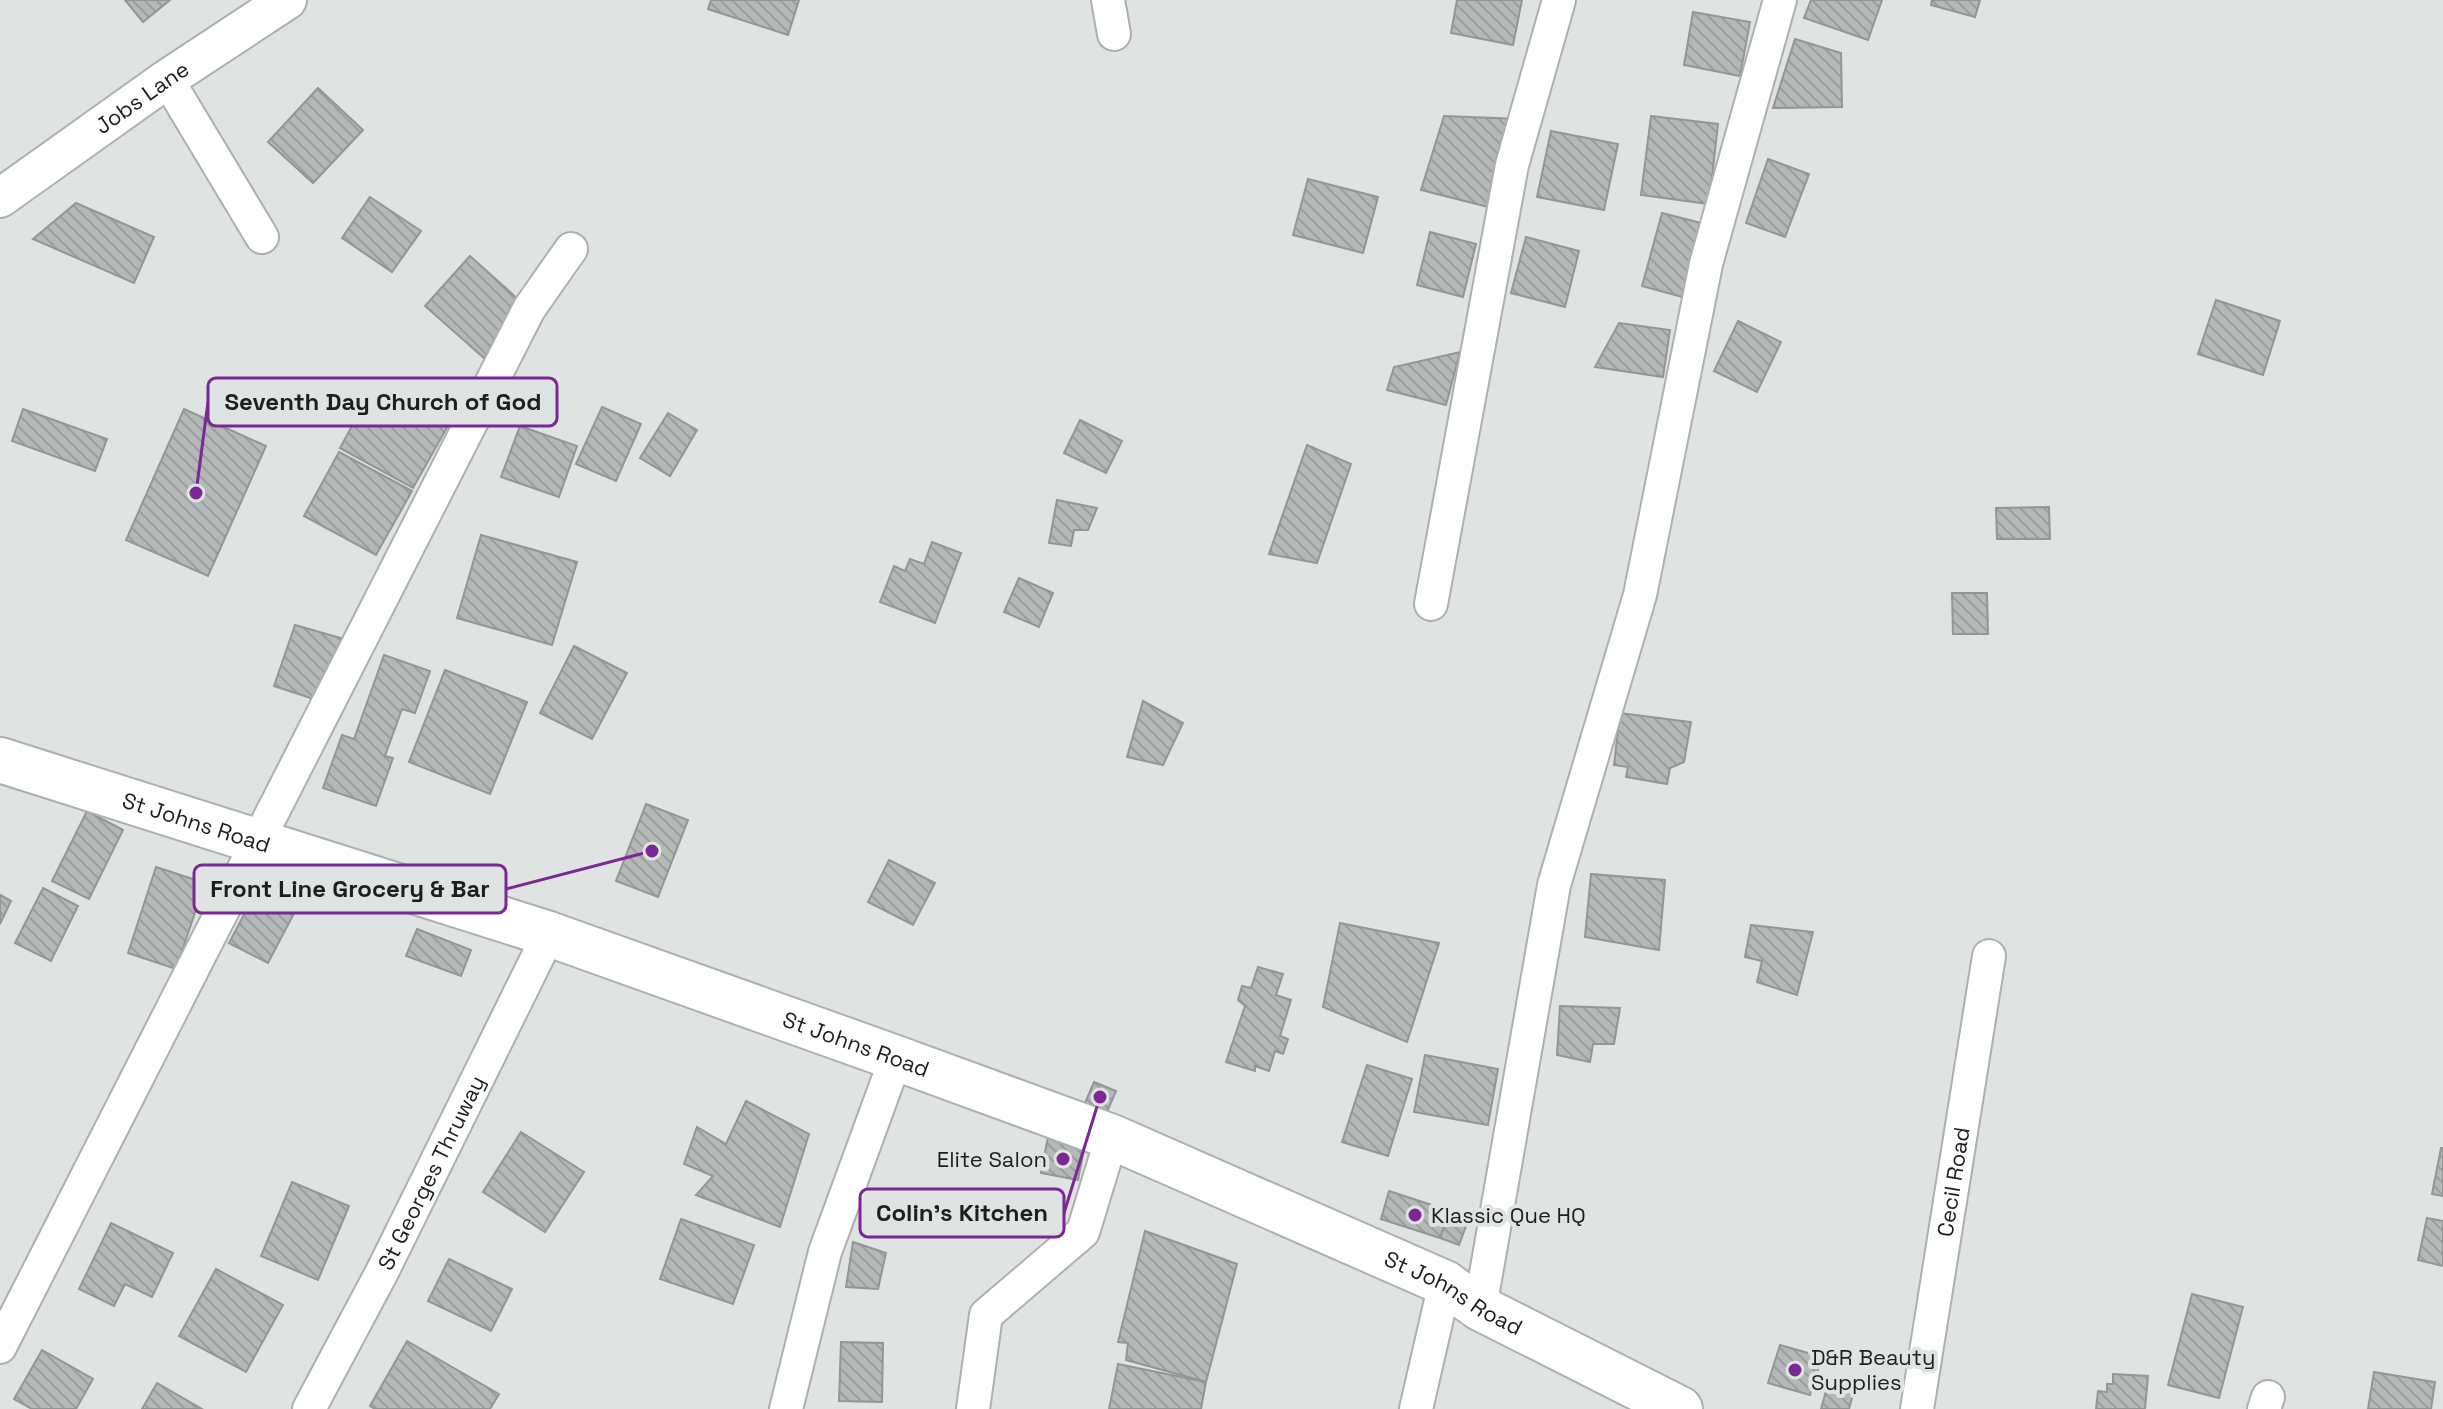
<svg xmlns="http://www.w3.org/2000/svg" width="2443" height="1409" viewBox="0 0 2443 1409" font-family="'Space Grotesk',sans-serif">
<style>
.building{fill:url(#building-back-hatch);stroke:#929694;stroke-width:2}
.lines{fill:none;stroke-linecap:round;stroke-linejoin:round}
.minor-casing{stroke:#acb0ae;stroke-width:36}
.tertiary-casing{stroke:#acb0ae;stroke-width:42}
.secondary-casing{stroke:#acb0ae;stroke-width:48}
.minor{stroke:#fff;stroke-width:32}
.tertiary{stroke:#fff;stroke-width:38}
.secondary{stroke:#fff;stroke-width:44}
.poi-dot{fill:#7d2695;stroke:#dfe3e1;stroke-width:3}
.labels{text-anchor:middle;dominant-baseline:central;stroke-width:8;stroke-linejoin:round;paint-order:stroke}
.street-label{font-size:22px;fill:#1d1f1e;stroke:#dfe3e1}
.poi-label{font-size:22px;fill:#1d1f1e;stroke:#dfe3e1;text-anchor:start}
.leader{fill:none;stroke:#7d2695;stroke-width:3}
.callout-dot{fill:#7d2695;stroke:#dfe3e1;stroke-width:3}
.callout{fill:#dfe3e1;stroke:#7d2695;stroke-width:3}
.callout-label{font-size:24px;text-anchor:middle;font-weight:bold;fill:#1d1f1e}
</style>
<defs>
<pattern id="building-back-hatch" width="6" height="6" patternUnits="userSpaceOnUse" patternTransform="scale(2)"><rect width="6" height="6" fill="#b4b8b6"/><path d="M-1 5l2 2M0 0l6 6M5-1l2 2" fill="none" stroke="#9a9e9c"/></pattern>
</defs>
<rect width="100%" height="100%" fill="#dfe3e1"/>
<!-- building -->
<g class="building">
<polygon points="125,0 170,0 143,22"/>
<polygon points="711,0 799,0 788,35 708,9"/>
<polygon points="1457,0 1522,0 1513,45 1451,33"/>
<polygon points="1811,0 1882,0 1868,40 1804,18"/>
<polygon points="1932,0 1980,0 1975,17 1931,5"/>
<polygon points="1693,12 1750,22 1740,76 1684,65"/>
<polygon points="1795,39 1841,53 1842,107 1773,108"/>
<polygon points="318,88 363,130 313,183 268,142"/>
<polygon points="1444,116 1520,119 1504,211 1421,190"/>
<polygon points="1651,116 1718,124 1709,204 1641,195"/>
<polygon points="1551,131 1618,144 1604,210 1537,197"/>
<polygon points="1768,159 1809,174 1785,237 1746,223"/>
<polygon points="1308,179 1378,197 1363,253 1293,235"/>
<polygon points="370,197 421,231 392,272 342,238"/>
<polygon points="76,203 154,237 134,283 33,239"/>
<polygon points="1662,213 1705,224 1686,298 1642,286"/>
<polygon points="1430,232 1476,244 1463,297 1417,285"/>
<polygon points="1526,237 1579,251 1565,307 1511,293"/>
<polygon points="470,256 529,309 484,358 425,306"/>
<polygon points="2216,300 2280,321 2263,375 2198,354"/>
<polygon points="1738,321 1781,342 1757,392 1714,371"/>
<polygon points="1619,323 1670,330 1663,377 1595,367"/>
<polygon points="1460,352 1446,405 1387,390 1394,367"/>
<polygon points="375,383 449,424 413,488 340,448"/>
<polygon points="602,407 641,424 616,481 576,464"/>
<polygon points="23,409 107,439 95,471 12,441"/>
<polygon points="184,409 266,446 208,576 126,540"/>
<polygon points="668,413 697,430 670,476 640,458"/>
<polygon points="1080,420 1122,441 1106,473 1064,453"/>
<polygon points="520,426 577,446 559,497 501,477"/>
<polygon points="1307,445 1351,464 1317,563 1269,554"/>
<polygon points="339,452 412,491 376,555 304,516"/>
<polygon points="1057,500 1097,508 1088,530 1074,530 1071,546 1049,543"/>
<polygon points="2049,507 2050,539 1997,539 1996,508"/>
<polygon points="481,535 577,562 552,645 457,618"/>
<polygon points="932,542 961,553 935,623 880,602 894,566 905,571 910,559 924,564"/>
<polygon points="1019,578 1053,593 1039,627 1004,612"/>
<polygon points="1952,593 1987,593 1988,634 1953,634"/>
<polygon points="295,625 355,642 323,702 274,686"/>
<polygon points="574,646 627,673 592,739 540,713"/>
<polygon points="384,655 430,671 415,713 402,709 385,756 393,758 376,806 323,788 342,735 354,739"/>
<polygon points="445,670 527,702 490,794 409,762"/>
<polygon points="1143,701 1183,723 1163,765 1127,757"/>
<polygon points="1620,713 1691,722 1684,762 1670,768 1667,784 1626,777 1628,767 1614,765"/>
<polygon points="646,804 688,820 658,897 616,881"/>
<polygon points="87,811 123,830 89,899 52,881"/>
<polygon points="889,860 935,883 913,925 868,902"/>
<polygon points="156,867 205,883 176,969 128,953"/>
<polygon points="1591,874 1665,880 1659,950 1585,937"/>
<polygon points="261,882 300,902 268,963 229,943"/>
<polygon points="43,888 78,906 51,961 15,943"/>
<polygon points="0,895 11,901 0,924"/>
<polygon points="1340,923 1439,943 1407,1042 1323,1007"/>
<polygon points="1751,925 1813,932 1797,995 1757,982 1762,961 1745,957"/>
<polygon points="417,929 471,950 461,976 406,956"/>
<polygon points="1258,967 1283,974 1276,995 1291,1000 1280,1036 1288,1039 1283,1054 1275,1051 1269,1071 1255,1066 1255,1071 1226,1062 1245,1006 1238,1000 1242,986 1251,988"/>
<polygon points="1560,1006 1620,1008 1614,1044 1593,1044 1590,1062 1557,1055"/>
<polygon points="1425,1055 1498,1069 1488,1125 1414,1112"/>
<polygon points="1367,1065 1412,1079 1388,1156 1342,1142"/>
<polygon points="1094,1082 1116,1091 1107,1112 1085,1103"/>
<polygon points="746,1101 809,1134 780,1227 696,1195 713,1176 684,1164 697,1127 726,1144"/>
<polygon points="521,1132 584,1172 545,1232 483,1192"/>
<polygon points="1048,1137 1085,1144 1078,1180 1041,1173"/>
<polygon points="2441,1148 2443,1148 2443,1196 2432,1194"/>
<polygon points="292,1182 349,1206 318,1280 261,1256"/>
<polygon points="1389,1191 1450,1211 1440,1238 1381,1219"/>
<polygon points="1450,1211 1469,1218 1459,1245 1440,1238"/>
<polygon points="2427,1218 2443,1221 2443,1266 2418,1260"/>
<polygon points="681,1219 754,1245 733,1304 660,1279"/>
<polygon points="111,1223 173,1253 152,1297 125,1284 114,1306 79,1289"/>
<polygon points="1145,1231 1237,1264 1206,1382 1126,1360 1128,1343 1118,1342"/>
<polygon points="853,1242 886,1253 878,1289 846,1287"/>
<polygon points="449,1259 512,1289 491,1331 428,1301"/>
<polygon points="216,1269 283,1305 246,1372 179,1336"/>
<polygon points="2192,1294 2243,1307 2219,1398 2168,1385"/>
<polygon points="407,1341 499,1394 490,1409 375,1409 370,1406"/>
<polygon points="841,1342 883,1343 882,1402 839,1401"/>
<polygon points="1780,1345 1822,1357 1810,1395 1768,1383"/>
<polygon points="42,1350 93,1379 76,1409 32,1409 14,1399"/>
<polygon points="1118,1364 1206,1382 1201,1409 1109,1409"/>
<polygon points="2374,1372 2435,1382 2431,1409 2368,1409"/>
<polygon points="2113,1374 2148,1376 2145,1409 2096,1409 2098,1391 2107,1392 2107,1384 2113,1384"/>
<polygon points="157,1383 202,1409 142,1409"/>
<polygon points="1828,1384 1854,1391 1849,1409 1821,1409"/>
</g>
<g class="lines">
<defs>
<g id="minor">
<polyline points="1108,0 1114,34"/>
<polyline points="167,79 262,237"/>
<polyline points="1431,604 1512,165 1559,0"/>
<polyline points="1480,1308 1554,885 1640,595 1706,264 1780,0"/>
<polyline points="0,1347 529,309 571,249"/>
<path id="s1" d="M309,1409L382,1272L549,934"/>
<polyline points="786,1409 825,1252 896,1058"/>
<polyline points="973,1409 986,1315 1083,1232 1112,1137"/>
<polyline points="1416,1409 1445,1283"/>
<path id="s2" d="M1917,1409L1989,956"/>
<polyline points="2264,1409 2268,1397"/>
</g>
<g id="tertiary">
<path id="s3" d="M0,198L167,79L287,0"/>
</g>
<g id="secondary">
<path id="s4" d="M0,760L549,934L896,1058L1112,1137L1445,1283L1480,1308L1680,1409"/>
</g>
</defs>
<!-- minor casing -->
<use href="#minor" class="minor-casing"/>
<!-- tertiary casing -->
<use href="#tertiary" class="tertiary-casing"/>
<!-- secondary casing -->
<use href="#secondary" class="secondary-casing"/>
<!-- minor -->
<use href="#minor" class="minor"/>
<!-- tertiary -->
<use href="#tertiary" class="tertiary"/>
<!-- secondary -->
<use href="#secondary" class="secondary"/>
</g>
<!-- markers -->
<g class="poi-dot">
<circle cx="1063" cy="1159" r="8"/>
<circle cx="1415" cy="1215" r="8"/>
<circle cx="1795" cy="1370" r="8"/>
</g>
<g class="labels">
<!-- street labels -->
<g class="street-label">
<text stroke="none"><textPath href="#s3" startOffset="174">Jobs Lane</textPath></text>
<text stroke="none"><textPath href="#s4" startOffset="206">St Johns Road</textPath></text>
<text stroke="none"><textPath href="#s4" startOffset="902">St Johns Road</textPath></text>
<text stroke="none"><textPath href="#s1" startOffset="266">St Georges Thruway</textPath></text>
<text stroke="none"><textPath href="#s2" startOffset="230">Cecil Road</textPath></text>
<text stroke="none"><textPath href="#s4" startOffset="1550">St Johns Road</textPath></text>
</g>
<!-- poi labels -->
<g class="poi-label">
<text x="1047" y="1159" text-anchor="end">Elite Salon</text>
<text x="1431" y="1215">Klassic Que HQ</text>
<text x="1811" y="1357">D&amp;R Beauty<tspan x="1811" dy="25">Supplies</tspan></text>
</g>
</g>
<!-- callouts -->
<path class="leader" d="M196 493L208 402M652 851L506 889M1100 1097L1064 1213"/>
<g class="callout-dot">
<circle cx="196" cy="493" r="8"/>
<circle cx="652" cy="851" r="8"/>
<circle cx="1100" cy="1097" r="8"/>
</g>
<g class="callout">
<rect x="208" y="378" width="349" height="48" rx="8"/>
<rect x="194" y="865" width="312" height="48" rx="8"/>
<rect x="860" y="1189" width="204" height="48" rx="8"/>
</g>
<g class="callout-label">
<text x="383" y="410">Seventh Day Church of God</text>
<text x="350" y="897">Front Line Grocery &amp; Bar</text>
<text x="962" y="1221">Colin's Kitchen</text>
</g>
</svg>
